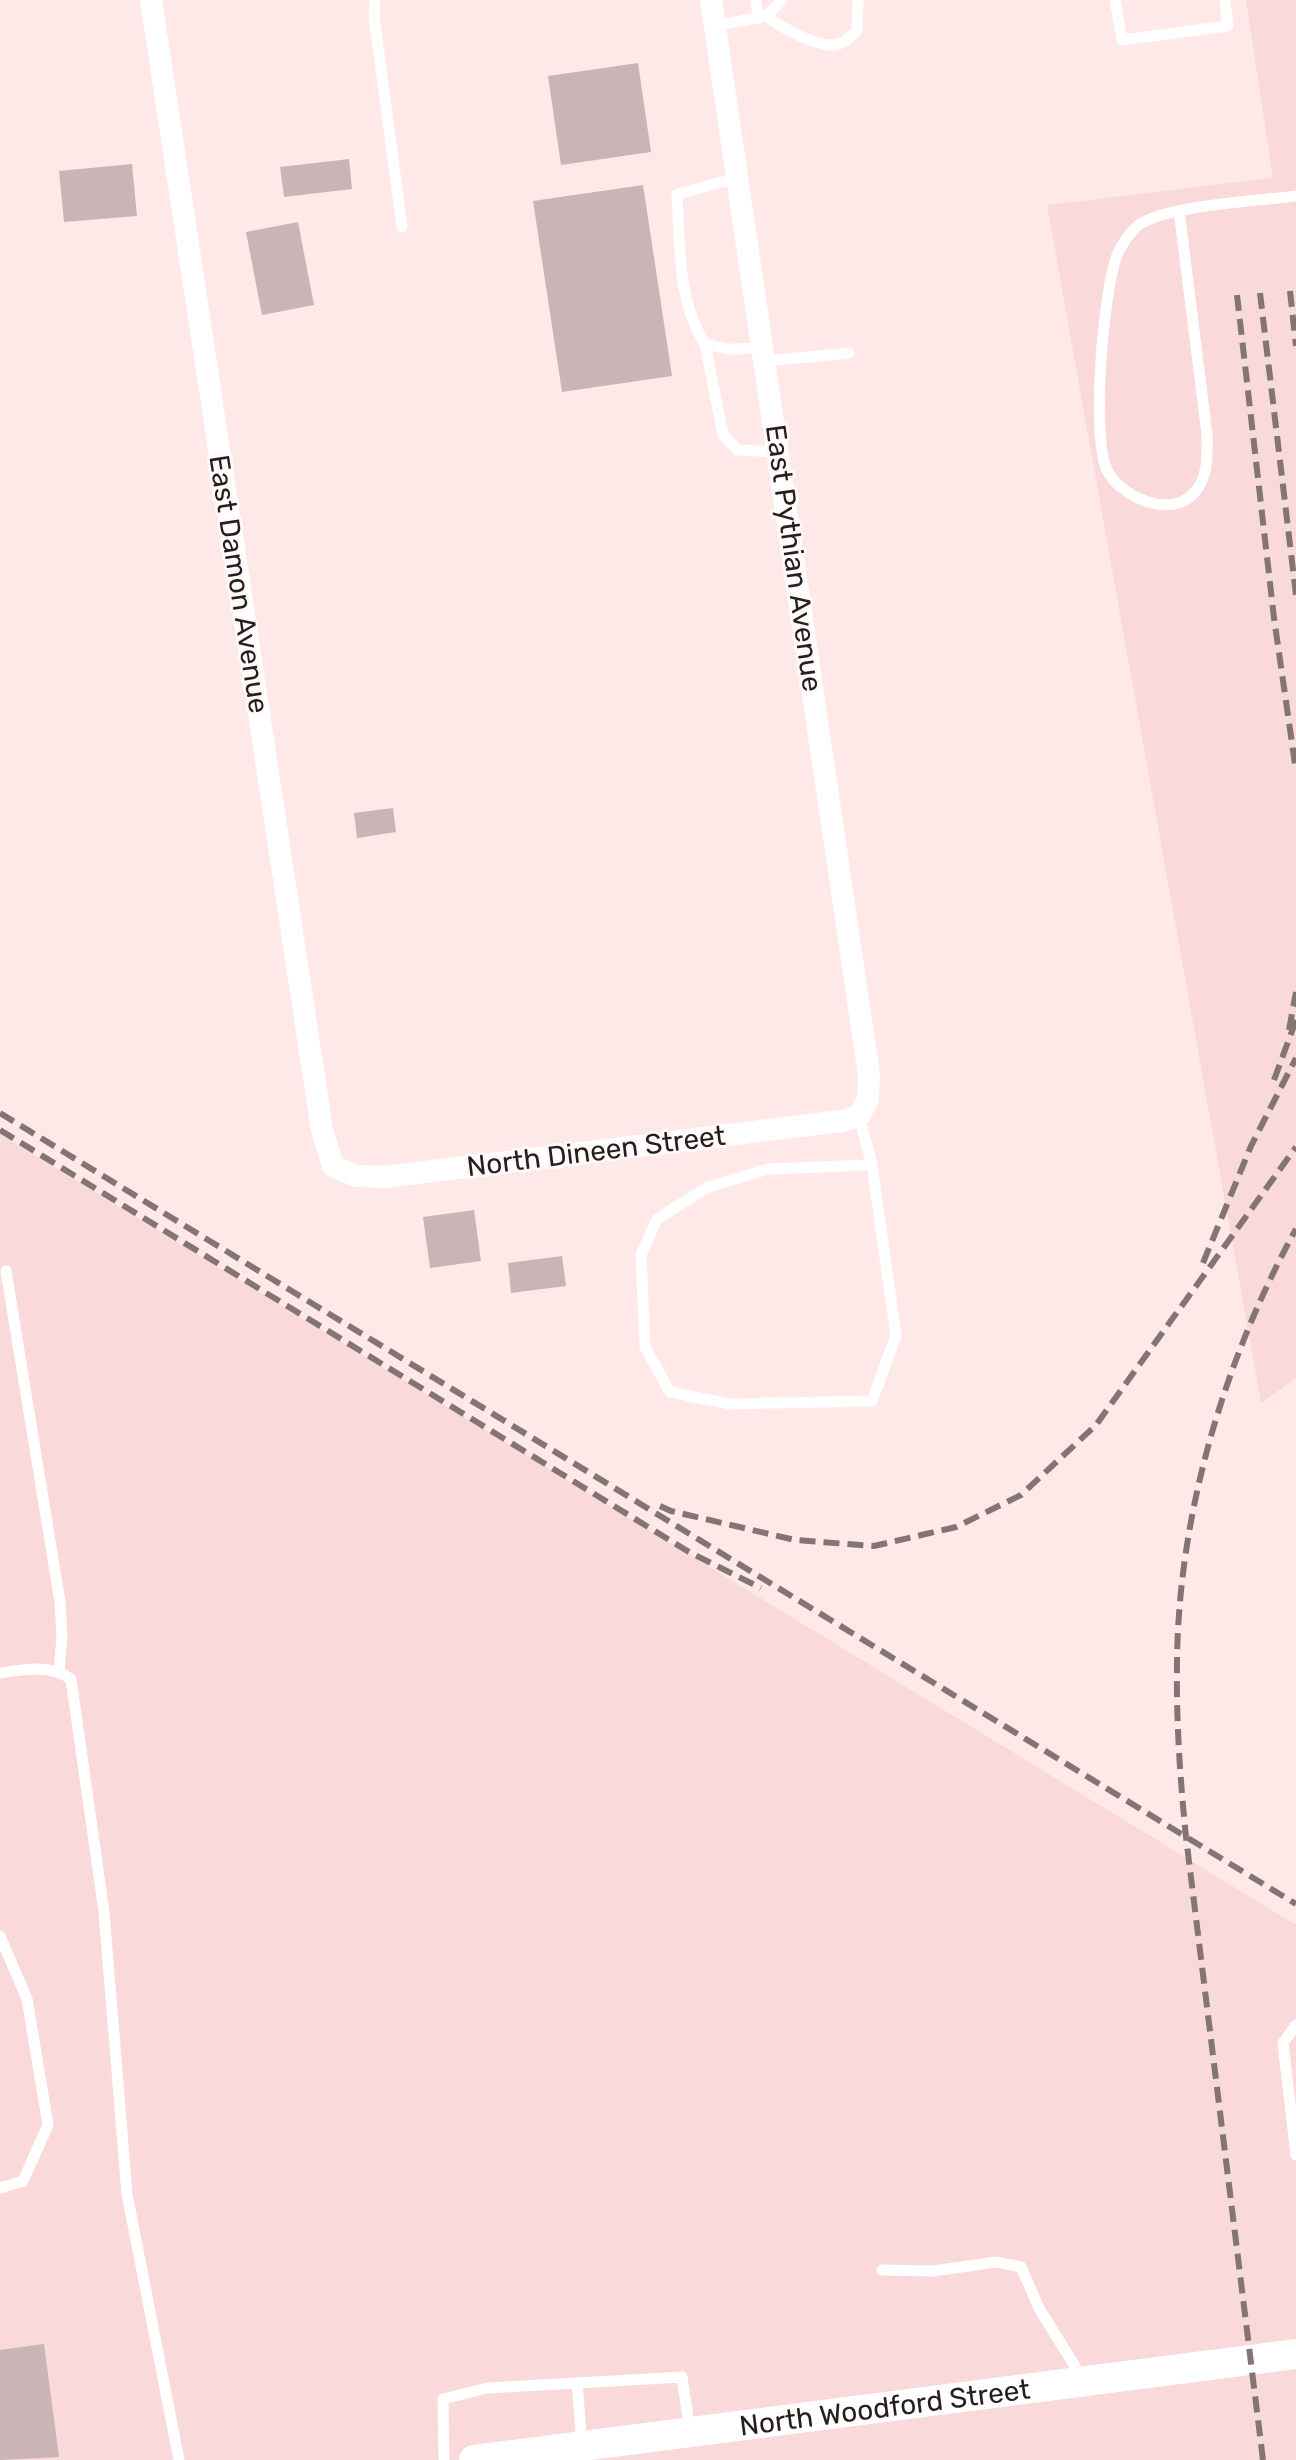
<svg xmlns="http://www.w3.org/2000/svg" width="1296" height="2460" viewBox="0 0 1296 2460" font-family="Rubik,sans-serif">
<style>
.built{fill:#f9d9da}
.building{fill:#cab4b5}
.lines{fill:none;stroke-linecap:round;stroke-linejoin:round}
.lane{stroke:#fff;stroke-width:11}
.street{stroke:#fff;stroke-width:22}
.secondary{stroke:#fff;stroke-width:30}
.rail{stroke:#847575;stroke-width:6;stroke-dasharray:16 8;stroke-linecap:butt}
.labels{text-anchor:middle;dominant-baseline:central;stroke-width:6;stroke-linejoin:round;paint-order:stroke}
.street-label{font-size:28px;fill:#261e1e;stroke:#fffafa}
</style>
<rect width="100%" height="100%" fill="#ffe8e8"/>
<!-- built -->
<g class="built">
<polygon points="1246,0 1296,0 1296,1378 1261,1403 1047,205 1273,178"/>
<polygon points="0,1134 1296,1925 1296,2460 0,2460"/>
</g>
<!-- building -->
<g class="building">
<polygon points="638,63 651,152 561,165 548,76"/>
<polygon points="349,159 352,189 284,197 280,167"/>
<polygon points="132,164 137,216 64,222 59,171"/>
<polygon points="643,185 672,376 562,392 533,201"/>
<polygon points="298,222 314,305 262,315 246,232"/>
<polygon points="393,808 396,832 357,838 354,813"/>
<polygon points="474,1210 481,1261 430,1268 423,1217"/>
<polygon points="562,1256 566,1286 511,1293 508,1263"/>
<polygon points="44,2344 59,2457 0,2460 0,2350"/>
</g>
<g class="lines">
<!-- lane -->
<g class="lane">
<polyline points="375,0 374,16 402,227"/>
<polyline points="756,0 758,18"/>
<polyline points="1115,0 1122,40 1228,26 1225,0"/>
<path d="M766,16C783,28 814,46 834,45C844,44 850,37 857,31L858,0"/>
<polyline points="715,26 766,16 782,0"/>
<path d="M738,178L677,194C680,244 677,300 705,344L728,349L764,348"/>
<path d="M1179,211L1207,434C1207,454 1209,475 1195,492C1172,520 1120,497 1107,470C1091,438 1103,287 1118,253C1122,244 1132,229 1140,224C1171,205 1257,201 1296,196"/>
<polyline points="705,344 723,435 738,450 778,452"/>
<polyline points="765,361 849,353"/>
<polyline points="859,1116 872,1165 896,1336 872,1401 730,1404 670,1392 645,1347 641,1255 657,1219 708,1187 768,1169 872,1165"/>
<polyline points="6,1271 60,1602 62,1637 59,1671"/>
<path d="M0,1673C24,1669 50,1664 71,1679L104,1912L127,2194L179,2460"/>
<polyline points="0,1936 27,1999 48,2125 23,2181 0,2188"/>
<polyline points="1296,2025 1283,2043 1296,2155"/>
<polyline points="882,2270 933,2271 996,2262 1021,2267 1040,2310 1083,2379"/>
<polyline points="577,2383 682,2377 690,2431"/>
<polyline points="444,2460 443,2399 487,2388 577,2383 582,2445"/>
</g>
<!-- street -->
<polyline class="street" points="151,0 322,1130 333,1166 356,1176 384,1177 842,1121 859,1116 868,1099 869,1075 711,0"/>
<!-- secondary -->
<path class="secondary" id="s1" d="M474,2460L1296,2354"/>
<!-- rail -->
<g class="rail">
<polyline points="1290,291 1296,346"/>
<polyline points="1260,293 1296,595"/>
<polyline points="1237,295 1274,618 1296,771"/>
<polyline points="1289,1030 1296,992"/>
<polyline points="1274,1080 1296,1020"/>
<polyline points="0,1113 1296,1904"/>
<polyline points="0,1130 689,1552 761,1588"/>
<polyline points="1203,1263 1251,1146 1296,1058"/>
<polyline points="660,1506 671,1511 795,1540 874,1546 956,1527 1021,1495 1096,1425 1296,1147"/>
<path d="M1263,2460L1186,1837C1180,1778 1176,1720 1177,1660C1179,1512 1225,1358 1296,1229"/>
</g>
</g>
<g class="labels">
<!-- street labels -->
<g class="street-label">
<text transform="translate(794 558) rotate(82)">East Pythian Avenue</text>
<text transform="translate(239 584) rotate(81)">East Damon Avenue</text>
<text transform="translate(596 1151) rotate(-7)">North Dineen Street</text>
<text stroke="none"><textPath href="#s1" startOffset="414">North Woodford Street</textPath></text>
</g>
</g>
</svg>
